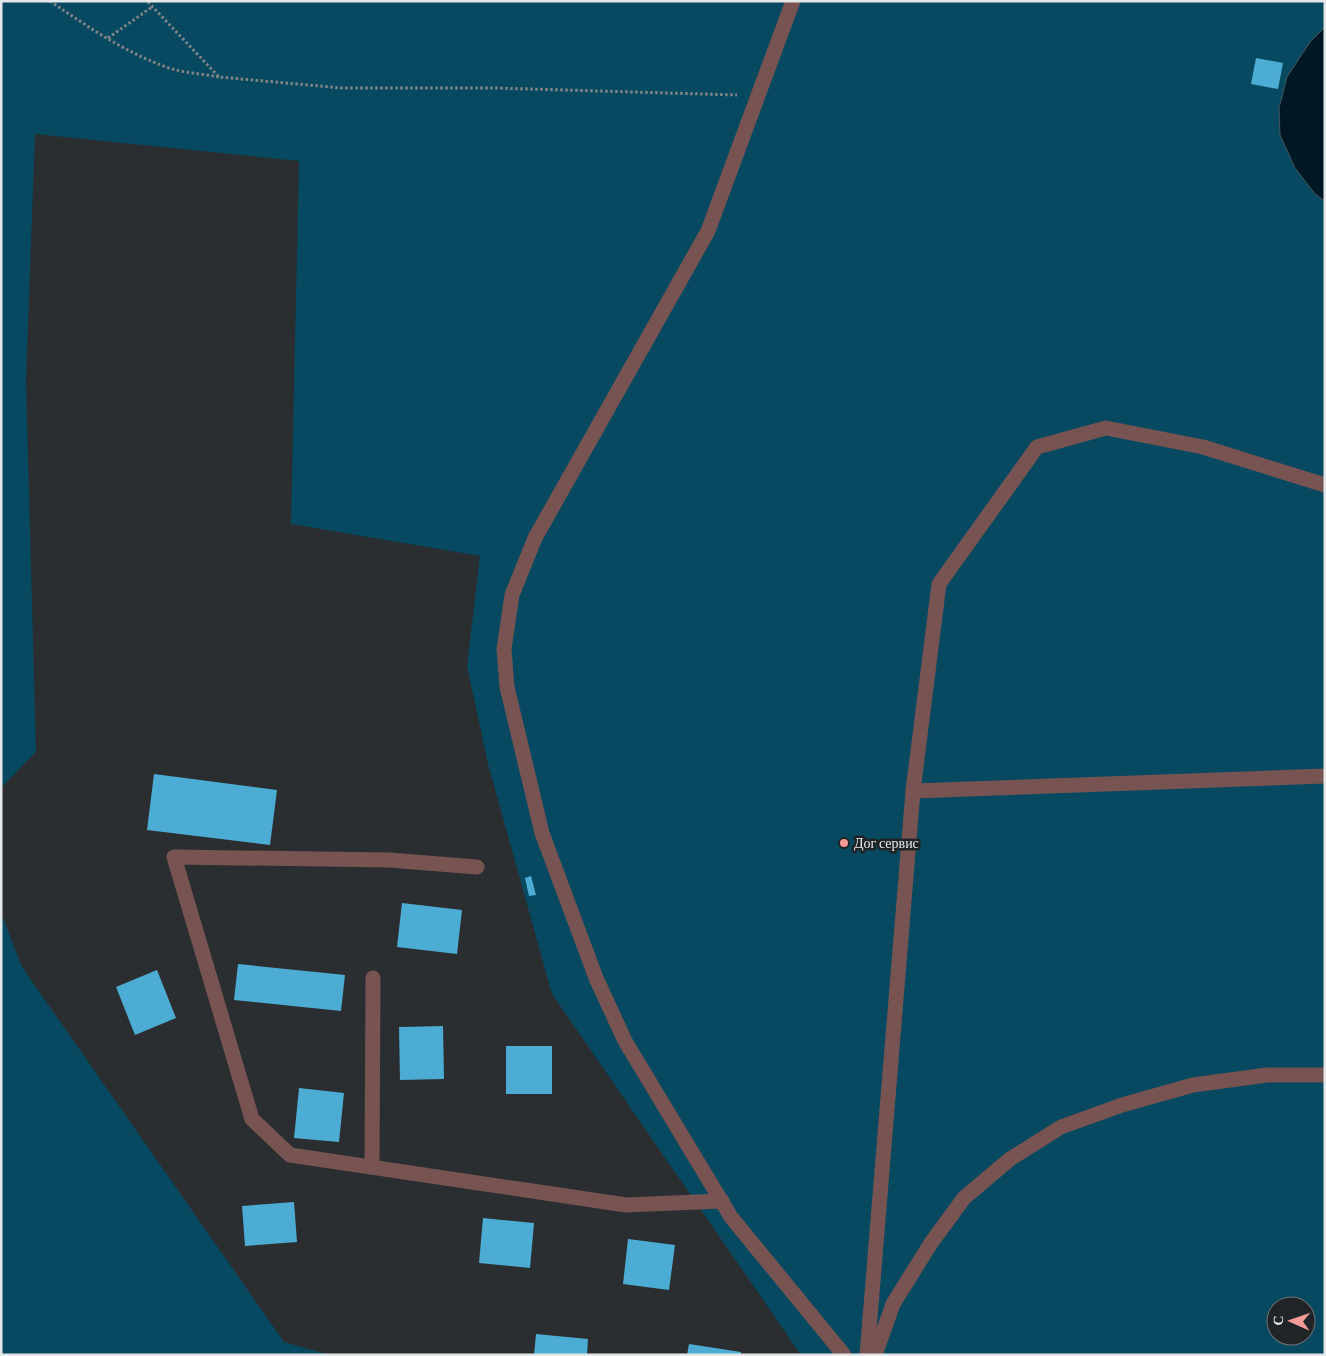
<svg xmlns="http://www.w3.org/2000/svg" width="1326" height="1356" viewBox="0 0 1326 1356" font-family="'Crimson Pro',serif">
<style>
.green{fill:#074960;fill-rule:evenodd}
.water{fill:#001824;stroke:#45565f}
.building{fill:#4dacd4}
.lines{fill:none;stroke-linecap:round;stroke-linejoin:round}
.path{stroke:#818586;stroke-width:3;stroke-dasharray:2.5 2.5;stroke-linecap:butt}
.minor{stroke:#775452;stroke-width:15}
.poi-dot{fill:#f59b97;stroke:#212426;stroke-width:2}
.labels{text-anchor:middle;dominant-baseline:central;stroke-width:5;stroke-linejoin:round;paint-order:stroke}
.poi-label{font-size:14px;fill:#e5e8e9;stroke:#212426;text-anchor:start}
</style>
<rect width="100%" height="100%" fill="#2a2e30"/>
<!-- green -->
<g class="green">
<path d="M1,1H1325V27L1310,42L1280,135C1291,160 1302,185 1325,201V1355H801L552,994L488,764L467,666L480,556L291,524L299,161L35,134L26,381L36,752L1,788ZM1276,1306H1306V1336H1276Z"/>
<polygon points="1,913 22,967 284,1342 330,1355 1,1355"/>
</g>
<!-- water -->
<polygon class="water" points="1325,27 1325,201 1315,194 1295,168 1280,135 1279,108 1287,77 1310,42"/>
<!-- building -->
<g class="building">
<polygon points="1256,58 1283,63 1278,89 1251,84"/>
<polygon points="154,774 277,790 270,845 147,830"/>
<polygon points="531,876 536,895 529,896 525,878"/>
<polygon points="402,903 462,910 457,954 397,947"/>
<polygon points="238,964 345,975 341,1011 234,1000"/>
<polygon points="157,970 176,1018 135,1035 116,987"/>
<polygon points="443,1026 444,1079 400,1080 399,1027"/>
<rect x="506" y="1046" width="46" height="48"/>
<polygon points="299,1088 344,1093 339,1142 294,1138"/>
<polygon points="294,1202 297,1242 245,1246 242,1206"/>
<polygon points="483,1218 534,1223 530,1268 479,1263"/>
<polygon points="628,1239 675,1245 669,1290 623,1284"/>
<polygon points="536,1334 588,1339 587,1355 534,1355"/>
<polygon points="689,1344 741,1352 741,1355 687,1355"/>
</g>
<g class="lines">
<!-- path -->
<g class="path">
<path d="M50,1C88,27 126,53 169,68C185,73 203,74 219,77"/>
<polyline points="148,2 219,77 342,88 496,88 737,95"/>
<polyline points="108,38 152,7"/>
</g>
<!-- minor -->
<g class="minor">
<polyline points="793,1 708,231 535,538 512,595 504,649 507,687 542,833 596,978 625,1041 731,1217 844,1355"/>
<polyline points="913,791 1325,776"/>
<polyline points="477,867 389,860 174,857 252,1119 290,1155 626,1205 722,1201"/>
<polyline points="372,1167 373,978"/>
<polyline points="867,1355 913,791 939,584 1037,447 1106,428 1203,447 1325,485"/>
<polyline points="875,1355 893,1304 931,1243 964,1198 1010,1159 1061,1127 1122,1105 1193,1085 1267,1075 1325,1075"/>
</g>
</g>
<!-- markers -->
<circle class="poi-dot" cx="844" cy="843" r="5"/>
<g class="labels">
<!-- poi labels -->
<g class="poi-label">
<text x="854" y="843">Дог сервис</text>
</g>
</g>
<!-- border -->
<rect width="1326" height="1356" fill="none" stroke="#e5e8e9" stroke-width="5"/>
<!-- north arrow -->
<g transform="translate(1291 1321) rotate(272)"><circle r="24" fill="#212426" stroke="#6f7274"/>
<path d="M0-4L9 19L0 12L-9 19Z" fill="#f59b97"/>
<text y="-8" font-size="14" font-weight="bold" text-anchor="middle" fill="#e5e8e9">С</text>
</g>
</svg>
